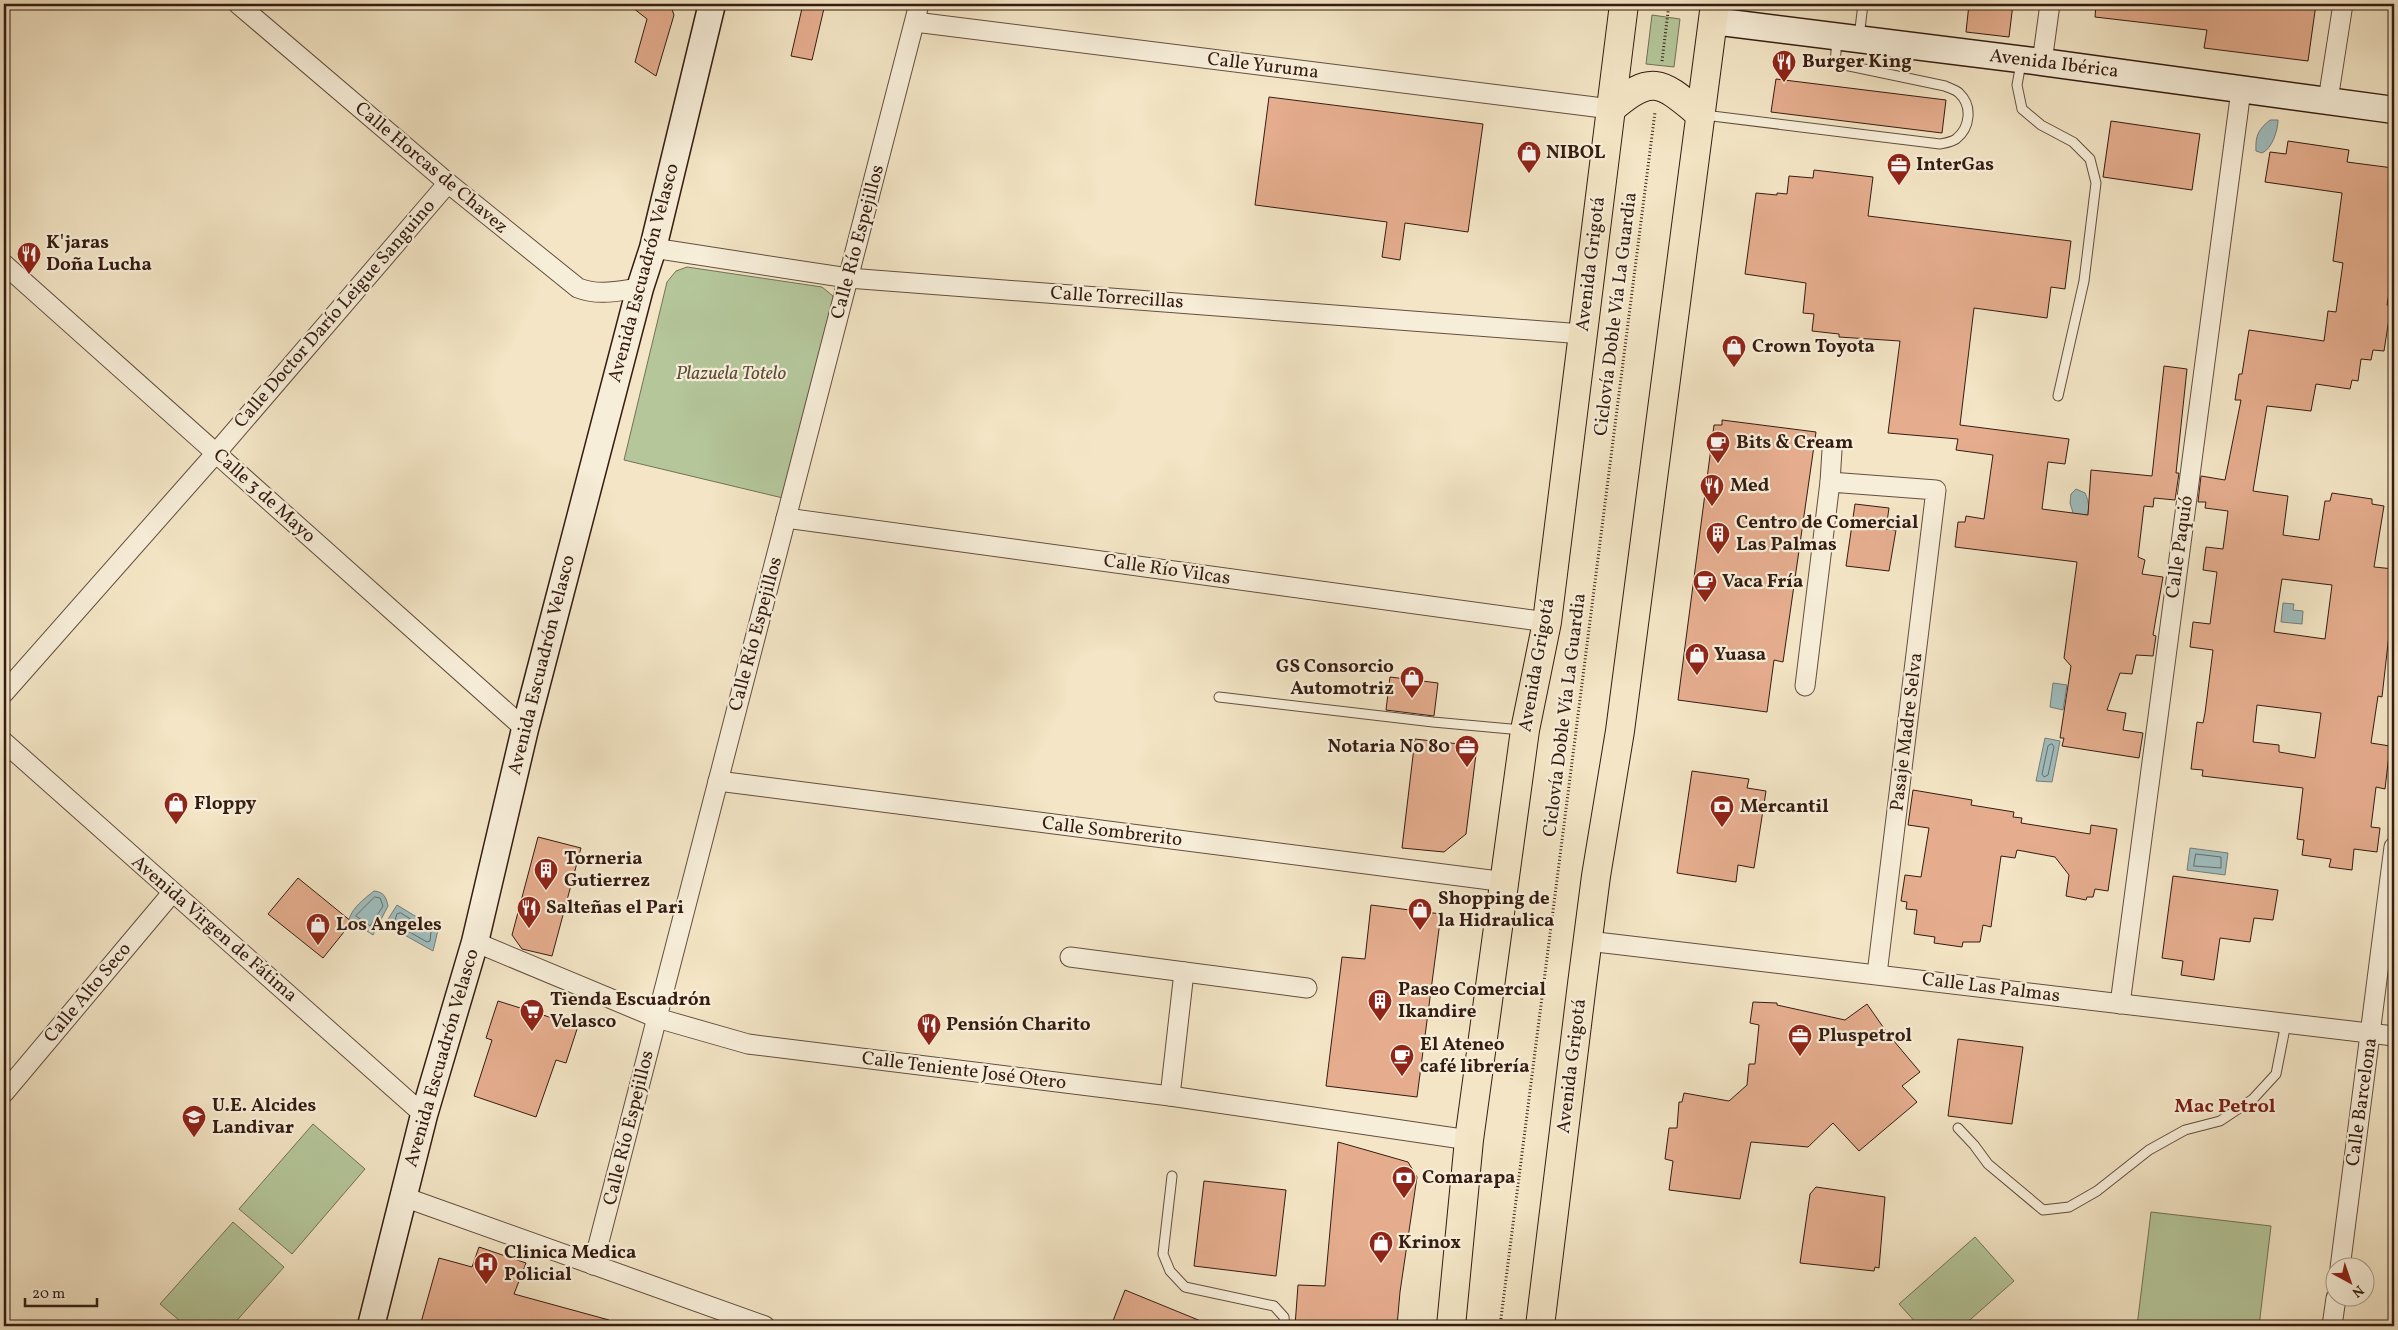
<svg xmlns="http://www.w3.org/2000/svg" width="2398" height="1330" viewBox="0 0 2398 1330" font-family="Vollkorn,serif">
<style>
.green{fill:#b4c69a;stroke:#747156}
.water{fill:#9fbdbe;stroke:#757d79}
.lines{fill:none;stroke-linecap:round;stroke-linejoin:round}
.shore{stroke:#6a6c68;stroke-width:1}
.building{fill:#e5ad8e;stroke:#351c12;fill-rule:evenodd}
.lane-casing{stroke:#644e3f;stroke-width:11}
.street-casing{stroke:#644e3f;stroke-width:21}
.secondary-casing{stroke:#351c12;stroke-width:29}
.primary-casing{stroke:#351c12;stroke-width:30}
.path{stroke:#351c12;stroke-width:3;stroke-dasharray:1 2.5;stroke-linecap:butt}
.lane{stroke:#f7eed9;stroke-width:9}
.street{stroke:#f7eed9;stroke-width:19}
.secondary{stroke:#f7eed9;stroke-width:26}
.primary{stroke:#f3e5c5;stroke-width:28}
.labels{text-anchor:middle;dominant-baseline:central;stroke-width:4.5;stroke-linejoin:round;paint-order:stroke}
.poi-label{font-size:19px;font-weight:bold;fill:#351c12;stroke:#f7eed9;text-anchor:start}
.street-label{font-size:19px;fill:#351c12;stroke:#f7eed9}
.park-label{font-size:19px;font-style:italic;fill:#5b4f3b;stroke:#f7eed9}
.neighbourhood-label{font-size:20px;font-weight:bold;fill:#7a1f14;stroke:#f7eed9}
</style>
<rect width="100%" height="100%" fill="#f3e5c5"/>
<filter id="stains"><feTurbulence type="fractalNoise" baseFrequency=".004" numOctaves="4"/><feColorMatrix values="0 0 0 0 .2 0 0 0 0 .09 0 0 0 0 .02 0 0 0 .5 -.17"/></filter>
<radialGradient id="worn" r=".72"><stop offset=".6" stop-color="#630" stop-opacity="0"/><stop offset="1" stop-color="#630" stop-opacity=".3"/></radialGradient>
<!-- green -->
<g class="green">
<polygon points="1652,15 1680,19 1674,67 1646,64"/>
<polygon points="687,267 822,287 833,296 835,308 787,499 624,460 667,282 676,271"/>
<polygon points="313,1124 365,1169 292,1254 239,1209"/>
<polygon points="2151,1212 2271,1226 2259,1326 2137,1326"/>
<polygon points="233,1222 284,1267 232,1326 186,1326 160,1304"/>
<polygon points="1975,1237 2014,1281 1963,1326 1919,1326 1899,1304"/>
</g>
<!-- water -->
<g class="water">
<path d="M2270,120H2278C2278,130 2272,149 2262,153L2256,151C2255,135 2259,129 2270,120Z"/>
<path d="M2076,489L2085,493C2089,502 2091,511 2084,519H2075L2070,503L2071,494Z"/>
<polygon points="2283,603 2294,604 2293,610 2303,611 2302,624 2281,622"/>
<polygon points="2053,683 2067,685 2063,710 2050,707"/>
<polygon points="2045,738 2060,741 2052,782 2036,781"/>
<polygon points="2190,848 2228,853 2225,875 2187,870"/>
<path d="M374,891C384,892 386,897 388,906L373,935L349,919C353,907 364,899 374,891Z"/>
<polygon points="397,905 438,930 433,951 385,924"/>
</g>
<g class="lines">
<!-- shore -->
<g class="shore">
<polygon points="2052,744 2054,747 2048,775 2044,777 2042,774 2048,746"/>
<polygon points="2196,854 2221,857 2221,868 2194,866"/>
<polygon points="375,897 380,898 383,906 370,926 356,916"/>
<polygon points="401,913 431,932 430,941 427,942 394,923 397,914"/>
</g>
</g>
<!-- building -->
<g class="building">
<polygon points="628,4 670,4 674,15 656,76 635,62 647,19"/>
<polygon points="803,4 825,4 812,60 791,56"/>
<polygon points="1969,4 2013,4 2009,37 1966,32"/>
<polygon points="2096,4 2316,4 2308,61 2204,48 2207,30 2095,17"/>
<polygon points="1776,79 1946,100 1942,133 1771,112"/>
<polygon points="1269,97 1483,124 1468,232 1405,223 1400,260 1382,257 1387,222 1255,205"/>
<polygon points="2111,121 2200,134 2192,190 2103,177"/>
<path d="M2288,141L2349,150L2347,162L2393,168L2391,184L2394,185V264L2387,305L2391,306L2384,351L2373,350L2371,360L2361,359L2358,381L2352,380L2350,389L2316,384L2311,411L2267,406L2253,491L2288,496L2283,535L2319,540L2325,501H2330L2332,493L2372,499V504L2384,506L2374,567L2394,569V590L2382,697L2378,696L2371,743L2390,746L2385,789L2376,787L2371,827L2380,828L2377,852L2354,849L2352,870L2329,867L2331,859L2302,855L2304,840L2297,839L2303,788L2202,776L2203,770L2191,769L2197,722L2203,723L2205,713L2213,650L2190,647L2193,622L2210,624L2217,572L2203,570L2206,547L2223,549L2228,511L2205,508L2206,502H2198L2201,476L2225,480L2241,400H2235L2239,374H2242L2249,330L2324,341L2328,311L2336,312L2343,263L2333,261L2342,193L2265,182L2270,152L2286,154ZM2282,579L2332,585L2325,639L2274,632ZM2257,705L2321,713L2315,758L2279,752V745L2253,742Z"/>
<polygon points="1814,170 1873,177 1868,216 2071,241 2065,289 2051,287 2047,318 1974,308 1960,425 2069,439 2065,464 2048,462 2042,509 2088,515 2091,470 2152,476 2164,366 2187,369 2176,473 2179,473 2175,500 2154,498 2153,507 2144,506 2138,557 2145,560 2142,574 2163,577 2153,635 2156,636 2153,656 2136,655 2132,674 2120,673 2107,710 2126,713 2123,730 2143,733 2139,758 2062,746 2064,738 2060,738 2071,666 2064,658 2077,562 1955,547 1958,522 1965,522 1966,516 1984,519 1993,455 1956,450 1958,439 1888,433 1900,341 1839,337 1839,334 1812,331 1814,314 1803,313 1806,283 1745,274 1756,193 1777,195 1777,193 1787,194 1789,176 1813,178"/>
<polygon points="1722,420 1816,432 1783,662 1774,660 1767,712 1678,700 1714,425 1722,425"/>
<polygon points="1855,504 1889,508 1886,529 1896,530 1889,571 1846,566"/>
<polygon points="1390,677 1438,683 1434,716 1386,710"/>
<polygon points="1415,739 1477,746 1466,834 1444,852 1402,848"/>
<polygon points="1692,771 1749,779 1747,788 1766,791 1754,868 1738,865 1736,882 1677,873"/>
<polygon points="1913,790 1972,800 1971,805 2014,812 2013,817 2022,818 2021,823 2090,834 2091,825 2117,829 2108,891 2095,889 2093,897 2087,897 2086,900 2066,896 2069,875 2055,857 2017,850 2015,858 2001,856 1991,927 1983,925 1980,942 1963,942 1962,947 1934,943 1935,937 1914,934 1917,910 1906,909 1907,902 1901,901 1905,875 1921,877 1929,828 1908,825"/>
<polygon points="538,837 581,848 552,956 522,949 512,935"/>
<polygon points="2173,876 2278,890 2273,920 2254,918 2250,942 2220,938 2214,980 2181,975 2183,961 2162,958"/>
<polygon points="298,878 352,922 323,958 268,914"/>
<polygon points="1371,905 1441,914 1417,1097 1326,1086 1342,957 1365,959"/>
<polygon points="498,1001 578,1026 566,1063 556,1060 536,1117 474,1096 492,1040 486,1038"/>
<polygon points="1753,1002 1777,1003 1777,1005 1845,1020 1867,1004 1888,1034 1920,1072 1902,1086 1917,1102 1859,1151 1833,1123 1808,1147 1751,1142 1740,1199 1669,1190 1673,1161 1665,1159 1669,1128 1677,1128 1679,1102 1682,1102 1684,1093 1729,1101 1747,1085 1749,1064 1755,1064 1759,1025 1750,1023"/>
<polygon points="1958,1039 2023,1047 2012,1124 1948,1116"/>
<polygon points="1338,1142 1408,1162 1417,1177 1400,1292 1397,1326 1295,1326 1298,1285 1325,1286"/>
<polygon points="1204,1181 1286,1190 1276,1276 1194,1266"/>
<polygon points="1816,1187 1885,1197 1879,1268 1875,1267 1874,1271 1800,1263 1810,1194"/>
<polygon points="479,1247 526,1263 514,1294 609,1320 608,1326 420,1326 439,1258 472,1267"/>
<polygon points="1125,1290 1213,1326 1111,1326"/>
</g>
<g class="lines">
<defs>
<g id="lane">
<polyline points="1859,37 1863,4"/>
<polyline points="2021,63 2017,85 2022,109 2041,125 2073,142 2090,159 2096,183 2084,281 2058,396"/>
<path d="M1704,115L1940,144C1945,143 1952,142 1956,139C1970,128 1973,106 1959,93C1956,90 1949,88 1945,86L1835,63L1837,40"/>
<polyline points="1219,697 1433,722 1522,730"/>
<polyline points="1958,1128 1974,1145 1988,1164 2043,1210 2069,1207 2097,1191 2149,1150 2185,1130 2220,1121 2253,1099 2276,1074 2286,1023"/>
<polyline points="1172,1176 1163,1254 1170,1271 1185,1287 1274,1306 1284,1317 1285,1326"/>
</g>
<g id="street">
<path d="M238,4L448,183L578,288C599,296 618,291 640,288"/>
<polyline points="915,22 1611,109"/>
<polyline points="2042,62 2050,4"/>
<polyline points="2328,100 2343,4"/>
<polyline points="653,248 848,278 1583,334"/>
<polyline points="4,264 525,729"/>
<polyline points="1830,482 1832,450"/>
<polyline points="786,518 1547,622"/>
<polyline points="1805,686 1830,482 1936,490 1877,974"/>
<polyline points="4,693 216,453 448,183"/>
<polyline points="4,742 424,1115"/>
<polyline points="718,781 1506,882"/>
<polyline points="1588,941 2394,1036"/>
<polyline points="475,942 657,1018 748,1044 1170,1096 1469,1140"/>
<polyline points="1070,957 1307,988"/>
<polyline points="2120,1004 2241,90"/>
<polyline points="4,1093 172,893"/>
<polyline points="1170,1096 1184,972"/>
<polyline points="404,1197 765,1326"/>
<polyline points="593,1265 919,4"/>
<polyline points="2340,1268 2394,847"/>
<polyline points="2332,1326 2336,1298"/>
</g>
<g id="secondary">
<polyline points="1713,21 2042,62 2394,110"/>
<polyline points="371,1326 424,1115 475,942 525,729 640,288 653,248 712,4"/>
</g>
<g id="primary">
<path d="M1611,109C1653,72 1662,83 1701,115"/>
<polyline points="1451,1326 1469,1140 1525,730 1547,622 1624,4"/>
<polyline points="1540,1326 1582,984 1596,876 1620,731 1715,4"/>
</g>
</defs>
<!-- lane casing -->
<use href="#lane" class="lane-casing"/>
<!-- street casing -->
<use href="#street" class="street-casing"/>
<!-- secondary casing -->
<use href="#secondary" class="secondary-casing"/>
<!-- primary casing -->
<use href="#primary" class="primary-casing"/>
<!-- path -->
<g class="path">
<polyline points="1662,61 1669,4"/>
<polyline points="1500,1326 1655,112"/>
</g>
<!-- lane -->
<use href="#lane" class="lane"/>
<!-- street -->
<use href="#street" class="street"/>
<!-- secondary -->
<use href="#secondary" class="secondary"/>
<!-- primary -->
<use href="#primary" class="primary"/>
</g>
<!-- icons -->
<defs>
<symbol id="restaurant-pin" viewBox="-11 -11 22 30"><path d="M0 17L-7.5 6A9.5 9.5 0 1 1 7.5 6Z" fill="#8f2418" stroke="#f7eed9"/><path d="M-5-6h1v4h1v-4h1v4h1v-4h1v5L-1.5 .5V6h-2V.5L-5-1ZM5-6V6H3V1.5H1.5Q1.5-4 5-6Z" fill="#fff"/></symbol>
<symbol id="shop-pin" viewBox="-11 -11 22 30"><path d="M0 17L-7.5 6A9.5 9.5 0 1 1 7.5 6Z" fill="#8f2418" stroke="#f7eed9"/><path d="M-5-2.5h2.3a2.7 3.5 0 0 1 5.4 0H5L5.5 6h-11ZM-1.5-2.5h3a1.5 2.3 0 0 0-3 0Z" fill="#fff"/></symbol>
<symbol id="office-pin" viewBox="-11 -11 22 30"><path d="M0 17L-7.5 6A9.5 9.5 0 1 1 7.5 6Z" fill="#8f2418" stroke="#f7eed9"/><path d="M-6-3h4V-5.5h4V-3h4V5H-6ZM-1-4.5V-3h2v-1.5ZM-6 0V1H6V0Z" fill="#fff"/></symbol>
<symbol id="cafe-pin" viewBox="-11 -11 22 30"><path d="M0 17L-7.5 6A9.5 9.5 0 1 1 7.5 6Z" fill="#8f2418" stroke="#f7eed9"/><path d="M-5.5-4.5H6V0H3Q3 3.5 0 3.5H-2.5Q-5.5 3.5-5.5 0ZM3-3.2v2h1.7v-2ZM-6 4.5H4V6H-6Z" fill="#fff"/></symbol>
<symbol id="building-pin" viewBox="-11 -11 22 30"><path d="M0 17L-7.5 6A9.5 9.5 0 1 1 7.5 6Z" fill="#8f2418" stroke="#f7eed9"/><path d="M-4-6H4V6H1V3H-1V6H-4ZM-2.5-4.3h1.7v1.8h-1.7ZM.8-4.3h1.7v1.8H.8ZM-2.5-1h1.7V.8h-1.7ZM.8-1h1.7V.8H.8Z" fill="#fff"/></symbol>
<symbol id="bank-pin" viewBox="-11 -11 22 30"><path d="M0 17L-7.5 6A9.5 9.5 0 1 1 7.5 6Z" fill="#8f2418" stroke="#f7eed9"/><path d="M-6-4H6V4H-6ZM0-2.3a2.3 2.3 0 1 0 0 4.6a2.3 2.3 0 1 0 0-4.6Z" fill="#fff"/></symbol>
<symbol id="supermarket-pin" viewBox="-11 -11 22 30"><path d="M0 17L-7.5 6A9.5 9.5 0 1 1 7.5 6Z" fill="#8f2418" stroke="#f7eed9"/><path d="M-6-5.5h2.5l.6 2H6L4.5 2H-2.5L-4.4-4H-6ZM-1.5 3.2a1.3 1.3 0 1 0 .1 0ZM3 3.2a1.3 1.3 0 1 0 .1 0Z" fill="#fff"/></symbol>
<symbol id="school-pin" viewBox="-11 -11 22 30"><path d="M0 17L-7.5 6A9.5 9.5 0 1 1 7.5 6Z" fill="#8f2418" stroke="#f7eed9"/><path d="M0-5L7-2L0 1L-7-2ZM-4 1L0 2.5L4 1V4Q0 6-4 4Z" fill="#fff"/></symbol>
<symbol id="hospital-pin" viewBox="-11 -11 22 30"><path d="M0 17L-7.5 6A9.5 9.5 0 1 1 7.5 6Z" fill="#8f2418" stroke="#f7eed9"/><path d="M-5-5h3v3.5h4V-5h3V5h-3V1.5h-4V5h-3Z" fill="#fff"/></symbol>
</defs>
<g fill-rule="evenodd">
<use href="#restaurant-pin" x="1770" y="48" width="28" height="38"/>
<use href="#shop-pin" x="1515" y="139" width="28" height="38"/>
<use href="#office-pin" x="1885" y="151" width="28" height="38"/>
<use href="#restaurant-pin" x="15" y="240" width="28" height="38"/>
<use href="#shop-pin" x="1720" y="333" width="28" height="38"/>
<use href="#cafe-pin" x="1704" y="429" width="28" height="38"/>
<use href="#restaurant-pin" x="1698" y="472" width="28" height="38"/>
<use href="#building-pin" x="1704" y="520" width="28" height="38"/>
<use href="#cafe-pin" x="1691" y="568" width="28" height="38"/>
<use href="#shop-pin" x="1683" y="641" width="28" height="38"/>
<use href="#shop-pin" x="1398" y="664" width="28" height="38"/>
<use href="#office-pin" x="1453" y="733" width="28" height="38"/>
<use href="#shop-pin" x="162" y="790" width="28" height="38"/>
<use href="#bank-pin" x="1708" y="793" width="28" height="38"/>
<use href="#building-pin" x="532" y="856" width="28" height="38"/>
<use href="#restaurant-pin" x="515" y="894" width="28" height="38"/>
<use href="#shop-pin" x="1406" y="896" width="28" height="38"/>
<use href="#shop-pin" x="304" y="911" width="28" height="38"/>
<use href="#building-pin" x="1366" y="987" width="28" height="38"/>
<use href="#supermarket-pin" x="518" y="997" width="28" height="38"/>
<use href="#restaurant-pin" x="915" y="1011" width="28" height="38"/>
<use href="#office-pin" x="1786" y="1022" width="28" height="38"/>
<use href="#cafe-pin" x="1388" y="1042" width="28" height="38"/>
<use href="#school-pin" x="180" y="1103" width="28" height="38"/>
<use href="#bank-pin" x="1390" y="1164" width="28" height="38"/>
<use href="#shop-pin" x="1367" y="1229" width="28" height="38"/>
<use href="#hospital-pin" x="472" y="1250" width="28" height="38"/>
</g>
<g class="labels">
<!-- poi labels -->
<g class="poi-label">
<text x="1802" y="62">Burger King</text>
<text x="1546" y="153">NIBOL</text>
<text x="1916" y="165">InterGas</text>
<text x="46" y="243">K'jaras<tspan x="46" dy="22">Doña Lucha</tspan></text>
<text x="1752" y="347">Crown Toyota</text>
<text x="1736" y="443">Bits &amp; Cream</text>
<text x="1730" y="486">Med</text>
<text x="1736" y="523">Centro de Comercial<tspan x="1736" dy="22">Las Palmas</tspan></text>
<text x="1722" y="582">Vaca Fría</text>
<text x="1714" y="655">Yuasa</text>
<text x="1394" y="667" text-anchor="end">GS Consorcio<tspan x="1394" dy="22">Automotriz</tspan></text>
<text x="1450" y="747" text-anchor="end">Notaria No 80</text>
<text x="194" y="804">Floppy</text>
<text x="1740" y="807">Mercantil</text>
<text x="564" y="859">Torneria<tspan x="564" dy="22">Gutierrez</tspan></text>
<text x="1438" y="899">Shopping de<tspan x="1438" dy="22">la Hidraulica</tspan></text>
<text x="546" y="908">Salteñas el Pari</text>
<text x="336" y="925">Los Angeles</text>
<text x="1398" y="990">Paseo Comercial<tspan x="1398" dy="22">Ikandire</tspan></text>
<text x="550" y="1000">Tienda Escuadrón<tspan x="550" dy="22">Velasco</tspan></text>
<text x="946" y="1025">Pensión Charito</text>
<text x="1818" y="1036">Pluspetrol</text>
<text x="1420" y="1045">El Ateneo<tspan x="1420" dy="22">café librería</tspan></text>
<text x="212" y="1106">U.E. Alcides<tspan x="212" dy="22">Landivar</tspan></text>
<text x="1422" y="1178">Comarapa</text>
<text x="1398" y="1243">Krinox</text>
<text x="504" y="1253">Clinica Medica<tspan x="504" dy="22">Policial</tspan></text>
</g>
<!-- street labels -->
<g class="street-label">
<text transform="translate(2054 64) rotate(7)">Avenida Ibérica</text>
<text transform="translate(1263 66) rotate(7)">Calle Yuruma</text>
<text transform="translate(431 168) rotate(40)">Calle Horcas de Chavez</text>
<text transform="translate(858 242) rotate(-75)">Calle Río Espejillos</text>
<text transform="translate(1591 264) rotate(-83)">Avenida Grigotá</text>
<text transform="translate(644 273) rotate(-75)">Avenida Escuadrón Velasco</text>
<text transform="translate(1117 298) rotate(4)">Calle Torrecillas</text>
<text transform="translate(335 314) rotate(-49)">Calle Doctor Darío Leigue Sanguino</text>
<text transform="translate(1616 314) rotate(-83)">Ciclovía Doble Vía La Guardia</text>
<text transform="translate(264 496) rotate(42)">Calle 3 de Mayo</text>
<text transform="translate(2180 547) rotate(-82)">Calle Paquió</text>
<text transform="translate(1167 570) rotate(8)">Calle Río Vilcas</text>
<text transform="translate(756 634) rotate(-75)">Calle Río Espejillos</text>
<text transform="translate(542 665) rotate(-76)">Avenida Escuadrón Velasco</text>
<text transform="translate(1537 665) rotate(-80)">Avenida Grigotá</text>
<text transform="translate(1565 715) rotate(-83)">Ciclovía Doble Vía La Guardia</text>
<text transform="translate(1907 732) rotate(-83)">Pasaje Madre Selva</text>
<text transform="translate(1112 832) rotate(7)">Calle Sombrerito</text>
<text transform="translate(214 929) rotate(41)">Avenida Virgen de Fátima</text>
<text transform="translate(1991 988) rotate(7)">Calle Las Palmas</text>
<text transform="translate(88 993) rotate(-50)">Calle Alto Seco</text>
<text transform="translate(442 1058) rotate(-74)">Avenida Escuadrón Velasco</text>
<text transform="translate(1572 1066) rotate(-83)">Avenida Grigotá</text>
<text transform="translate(964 1071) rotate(7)">Calle Teniente José Otero</text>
<text transform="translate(2362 1102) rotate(-82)">Calle Barcelona</text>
<text transform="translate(629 1128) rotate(-76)">Calle Río Espejillos</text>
</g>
<!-- park labels -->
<g class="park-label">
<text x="731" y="374">Plazuela Totelo</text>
</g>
<!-- neighbourhood labels -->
<g class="neighbourhood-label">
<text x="2225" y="1107">Mac Petrol</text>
</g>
</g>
<!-- margin -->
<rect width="2398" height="1330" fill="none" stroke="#f3e5c5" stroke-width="20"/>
<rect x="5" y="5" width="2388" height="1320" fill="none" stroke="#351c12" stroke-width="2.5"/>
<rect x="10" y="10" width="2378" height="1310" fill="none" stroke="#351c12"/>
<!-- north arrow -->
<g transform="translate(2350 1282) rotate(140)"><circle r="24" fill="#f7eed9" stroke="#a99a89"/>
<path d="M0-4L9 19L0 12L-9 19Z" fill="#8f2418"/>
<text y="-8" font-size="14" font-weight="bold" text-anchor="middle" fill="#351c12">N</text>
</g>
<!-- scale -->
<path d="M25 1298v8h72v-8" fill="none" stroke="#351c12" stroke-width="2.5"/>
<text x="32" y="1298" font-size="15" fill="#351c12" stroke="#f7eed9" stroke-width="4" paint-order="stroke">20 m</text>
<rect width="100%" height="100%" filter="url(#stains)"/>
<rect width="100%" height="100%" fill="url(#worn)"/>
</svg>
